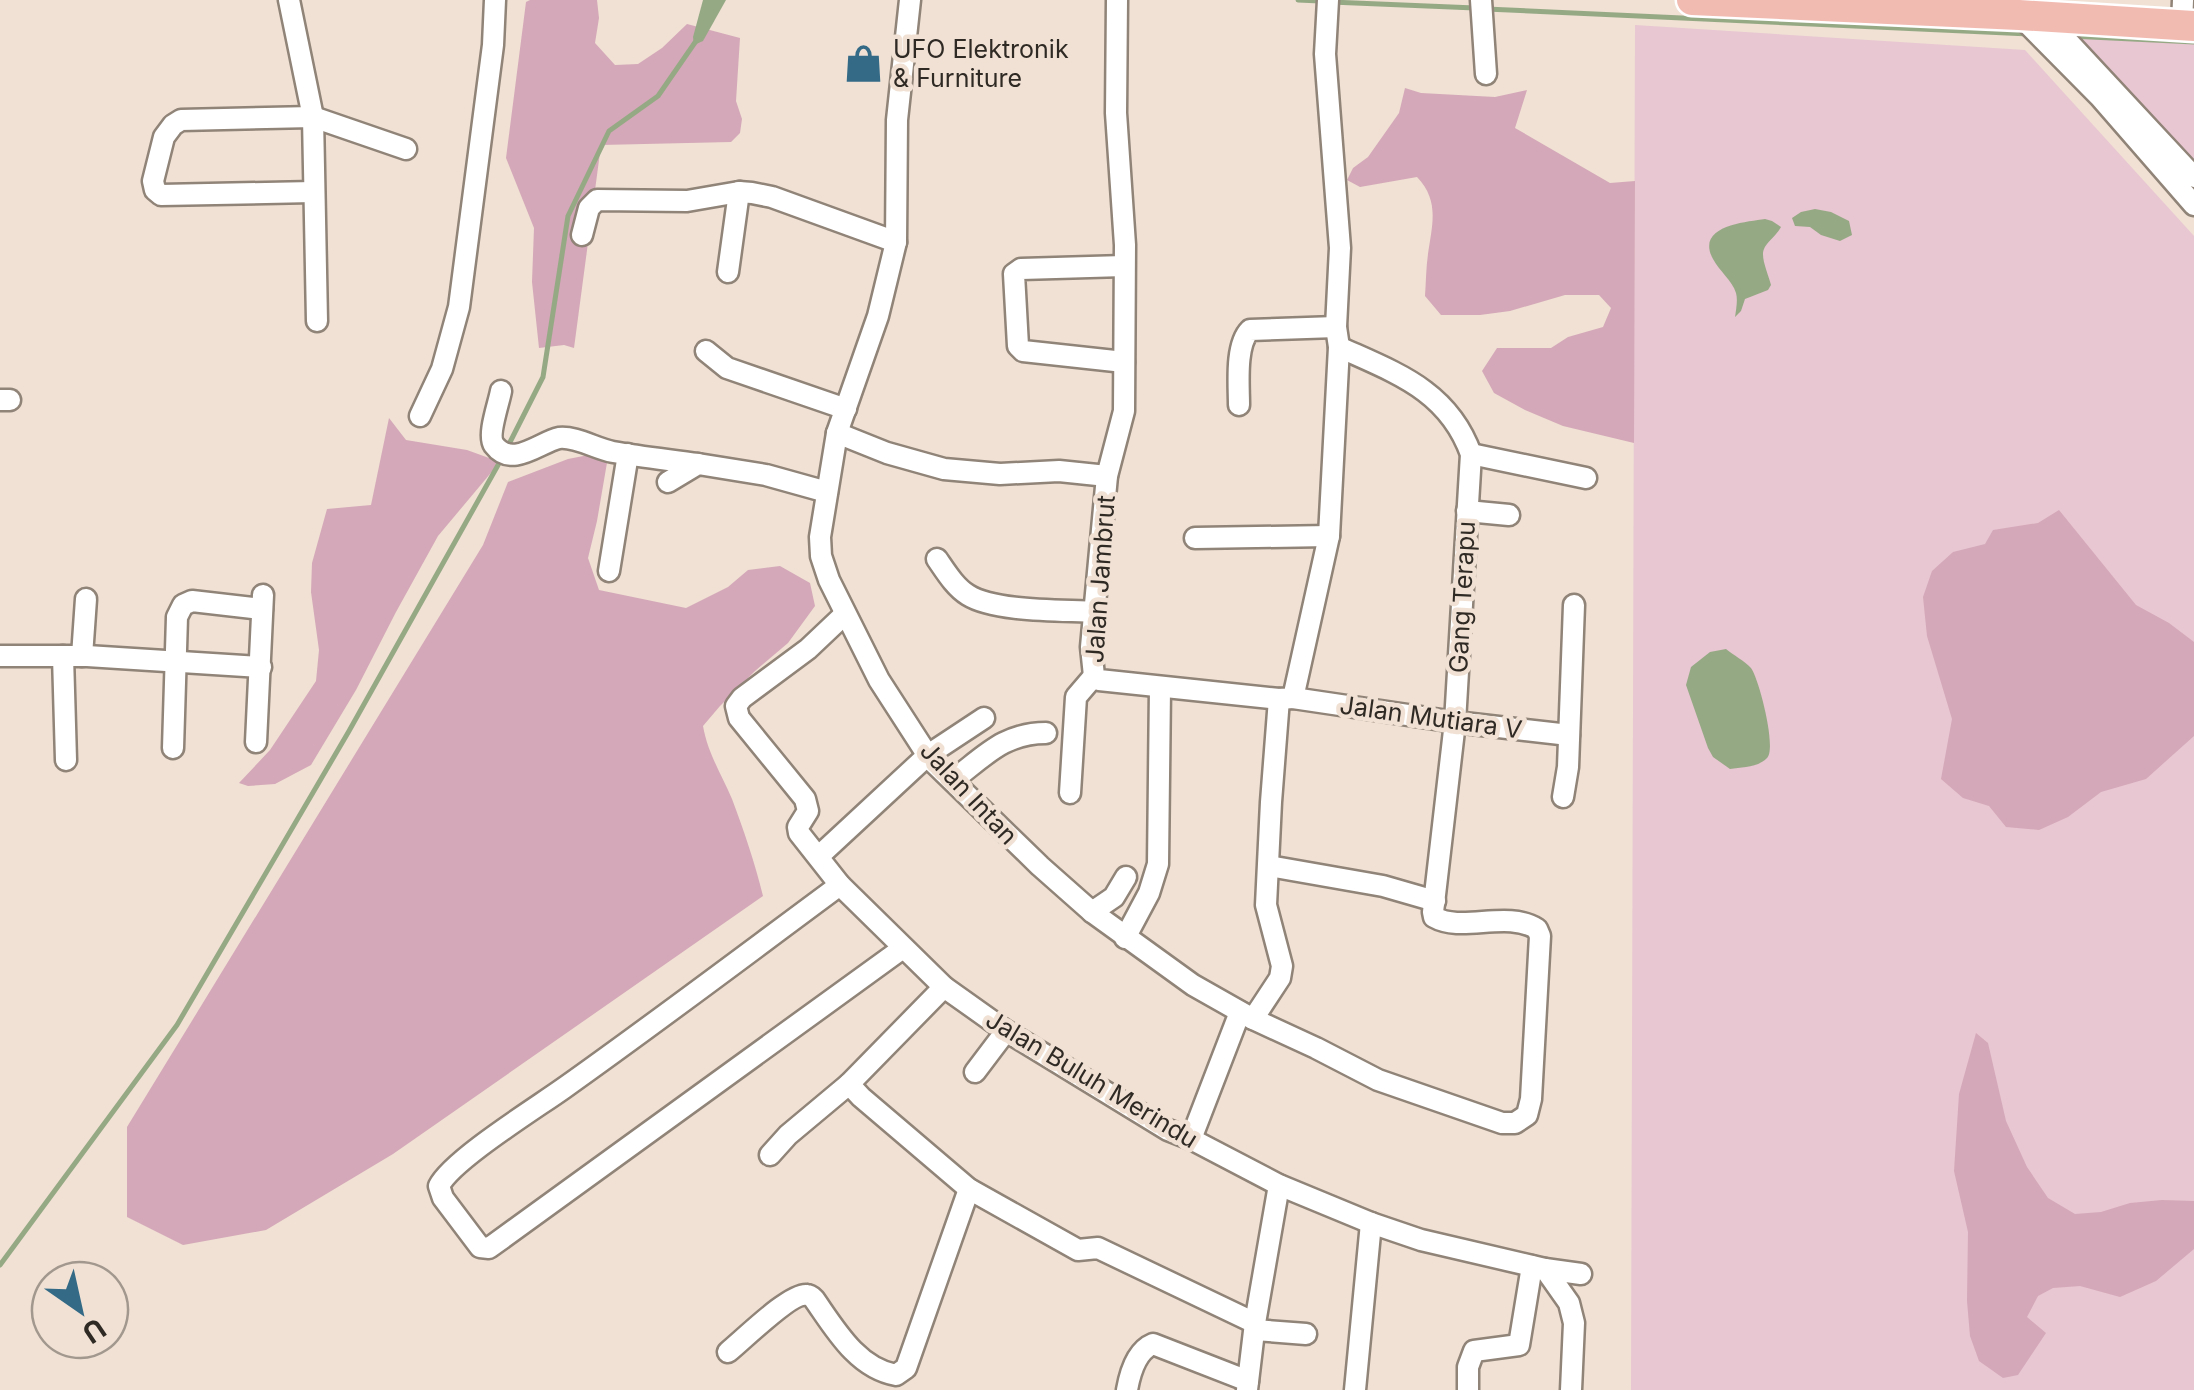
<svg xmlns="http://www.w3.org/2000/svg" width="2194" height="1390" viewBox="0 0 2194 1390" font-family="Inter,sans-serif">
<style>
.green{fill:#e8c6d2}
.forest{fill:#d4a8b8}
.water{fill:#96a985}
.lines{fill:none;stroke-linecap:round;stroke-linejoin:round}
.stream{stroke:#96a985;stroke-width:5}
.minor-casing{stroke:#908377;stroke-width:25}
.highway-casing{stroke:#fff;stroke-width:35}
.minor{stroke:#fff;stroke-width:20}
.highway{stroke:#f2bbb2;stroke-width:30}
.labels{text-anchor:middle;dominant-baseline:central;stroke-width:9;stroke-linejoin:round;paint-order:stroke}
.poi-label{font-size:25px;fill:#302a25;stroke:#f0e1d4;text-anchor:start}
.street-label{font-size:25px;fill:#302a25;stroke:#f0e1d4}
</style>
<rect width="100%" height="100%" fill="#f0e1d4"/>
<!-- green -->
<g class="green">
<polygon points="2035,21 2194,29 2194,190"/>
<polygon points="1635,25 2025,50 2194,236 2194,1390 1631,1390"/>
</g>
<!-- forest -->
<g class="forest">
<polygon points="530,0 597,0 599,18 595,43 615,65 638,64 662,48 687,24 740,38 736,101 742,119 740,133 731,142 601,145 574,348 564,345 539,348 532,282 534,228 506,158 526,2"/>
<path d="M1405,88L1421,93L1495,97L1527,90L1515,128L1610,183L1635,181L1634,443L1563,426L1525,410L1494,393L1482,371L1497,348H1551L1568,337L1603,327L1611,308L1599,295H1565L1510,311L1480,315H1441L1425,296C1426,282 1426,268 1428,254C1432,225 1440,201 1417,177L1360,187L1347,180L1353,168L1368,157L1399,113Z"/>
<polygon points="389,418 406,440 467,450 500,462 438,536 396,612 356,690 311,765 275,784 248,786 239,783 270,750 316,681 319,650 311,592 312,563 327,509 371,505"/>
<path d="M609,451L597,521L588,558L599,590L686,608L728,587L748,570L780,566L810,583L815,606L788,643L755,671L720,706L703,726C708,754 721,773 732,799C744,831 755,863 763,896L393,1154L266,1230L183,1245L127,1217V1127L483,545L508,482L568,459Z"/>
<polygon points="2059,510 2136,605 2169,623 2194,642 2194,736 2146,779 2101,792 2068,817 2039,830 2006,827 1989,806 1963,798 1941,779 1952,719 1927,636 1923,597 1932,571 1953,552 1985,544 1993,530 2038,523"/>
<polygon points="1976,1033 1988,1043 2006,1121 2027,1167 2048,1198 2075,1214 2101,1212 2130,1203 2162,1200 2194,1201 2194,1249 2156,1281 2120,1297 2080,1286 2053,1288 2038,1296 2027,1317 2046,1333 2018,1375 2003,1378 1979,1361 1970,1336 1967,1301 1968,1232 1954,1171 1959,1094"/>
</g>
<!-- water -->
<g class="water">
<polygon points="703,0 726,0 703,41 694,45 693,37"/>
<polygon points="1815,209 1831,212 1849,221 1852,235 1840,241 1821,235 1810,227 1795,226 1792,218 1801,212"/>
<path d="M1765,219L1772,221L1781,227C1777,235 1766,243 1764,249C1760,257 1769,276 1771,285L1768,290L1745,299L1741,311L1735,317C1736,310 1738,300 1736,293C1732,280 1719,271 1713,259C1695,226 1745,222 1765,219Z"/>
<path d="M1726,649C1733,655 1745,661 1751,668C1759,679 1777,748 1767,758C1757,768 1742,767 1730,769L1713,757L1708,748L1686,685L1691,667L1710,652Z"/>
</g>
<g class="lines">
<!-- stream -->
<g class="stream">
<polyline points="1298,0 1320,1"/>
<polyline points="1331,2 1475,8"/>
<polyline points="1486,9 2029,34"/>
<polyline points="2070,36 2194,42"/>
<polyline points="507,448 543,377 568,216 609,131 658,96 696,41"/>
<polyline points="0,1265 177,1025 349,731 502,458"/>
</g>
<defs>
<g id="minor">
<polyline points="289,0 313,117 317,321"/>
<path d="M910,0L897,120L896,242L878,316L837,433L820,537L821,556L829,580L879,680L930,759L1040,866L1092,912L1193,985L1253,1019L1316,1048L1378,1080L1502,1123H1515L1527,1115L1531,1099L1540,936L1537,929C1507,910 1462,933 1434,917L1433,912L1455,722L1471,454C1448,390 1396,373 1339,347"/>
<polyline points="1117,0 1116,113 1125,245 1124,411 1107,476 1091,647 1094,676 1099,680 1279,699 1293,698 1329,536 1339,347 1336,327 1340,248 1325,54 1328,0"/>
<polyline points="1481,0 1486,74"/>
<polyline points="2019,15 2100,97 2194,205"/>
<polyline points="2057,17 2060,33 2194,177"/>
<polyline points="2182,26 2183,0"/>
<polyline points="313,192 161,195 155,190 153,181 164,137 173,125 181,120 313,117 406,149"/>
<polyline points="582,235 589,208 597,200 687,201 739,192 752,193 772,197 896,242"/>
<polyline points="728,272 739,192"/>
<polyline points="706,351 727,368 846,409"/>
<polyline points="1124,362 1023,351 1018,346 1014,274 1021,269 1124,266"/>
<path d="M501,391C499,403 487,435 494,445C512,469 540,442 559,438C576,436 596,449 613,452C641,457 670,460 698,464"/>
<polyline points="0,400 10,400"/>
<path d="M1239,405C1239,385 1235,345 1250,330L1336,327"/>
<polyline points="420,416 442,369 459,307 493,45 495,0"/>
<polyline points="837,433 887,453 944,469 1000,474 1059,471 1107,476"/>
<polyline points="1471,454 1586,478"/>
<polyline points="668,482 698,464 766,475 827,492"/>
<polyline points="1467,511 1509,515"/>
<polyline points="1195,538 1329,536"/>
<path d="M937,559C946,572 955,587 968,595C995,612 1063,610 1095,612"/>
<polyline points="609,571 628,454"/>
<polyline points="845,614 808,649 742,698 736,706 739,718 805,799 808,811 798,827 799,833 840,885 944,987 1006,1031 1168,1130 1191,1139 1279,1185 1371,1223 1421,1240 1545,1269 1569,1303 1574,1323 1571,1390"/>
<polyline points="0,656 87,656 261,667"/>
<polyline points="63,656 66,760"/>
<polyline points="82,656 86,599"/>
<polyline points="1293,698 1455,722 1569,735"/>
<polyline points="256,742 263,595"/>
<polyline points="173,748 177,617 183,605 192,601 262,609"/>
<path d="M953,780C985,756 1004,733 1046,733"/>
<polyline points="1070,793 1076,697 1094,676"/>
<polyline points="1563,797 1568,767 1574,605"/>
<polyline points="819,856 928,755 984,718"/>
<polyline points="1269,866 1383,886 1435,901"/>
<path d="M840,885C748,953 657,1022 564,1088C536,1108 452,1160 439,1186L443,1198L480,1247L489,1248L903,948"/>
<polyline points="1092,912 1114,897 1126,877"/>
<polyline points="1125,938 1149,893 1158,864 1160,688"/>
<polyline points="944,987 849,1084 861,1097 969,1189 1078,1250 1098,1248 1255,1323"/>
<polyline points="1253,1019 1280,978 1282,966 1266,905 1271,802 1279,699"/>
<polyline points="975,1072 1006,1031"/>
<polyline points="1191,1139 1240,1012"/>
<polyline points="770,1155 788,1135 849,1084"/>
<polyline points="1545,1269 1581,1274"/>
<polyline points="1255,1330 1306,1334"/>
<path d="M728,1352C742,1341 791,1292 807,1295C810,1295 812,1297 814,1299C835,1329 857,1368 896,1375L906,1368L969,1189"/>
<path d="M1127,1390C1130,1373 1136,1351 1153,1344L1248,1381"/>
<polyline points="1247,1390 1255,1323 1279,1185"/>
<polyline points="1355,1390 1371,1223"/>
<polyline points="1468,1390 1468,1367 1474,1351 1519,1345 1532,1266"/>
</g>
<polyline id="highway" points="1692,0 2019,15 2194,26"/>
</defs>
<!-- minor casing -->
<use href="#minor" class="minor-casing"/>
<!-- highway casing -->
<use href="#highway" class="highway-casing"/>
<!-- minor -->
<use href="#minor" class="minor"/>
<!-- highway -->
<use href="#highway" class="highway"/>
</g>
<!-- icons -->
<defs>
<symbol id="shop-bare" viewBox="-9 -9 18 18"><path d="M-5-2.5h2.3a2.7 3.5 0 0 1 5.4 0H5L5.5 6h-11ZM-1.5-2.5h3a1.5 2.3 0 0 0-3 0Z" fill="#346a86" stroke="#f0e1d4" stroke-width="2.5" paint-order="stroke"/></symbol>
</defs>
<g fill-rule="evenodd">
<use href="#shop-bare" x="836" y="36" width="55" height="55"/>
</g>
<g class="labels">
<!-- poi labels -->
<g class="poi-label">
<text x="893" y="49">UFO Elektronik<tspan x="893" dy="29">&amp; Furniture</tspan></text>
</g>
<!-- street labels -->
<g class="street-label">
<text transform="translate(1100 579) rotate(-86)">Jalan Jambrut</text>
<text transform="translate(1462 597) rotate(-87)">Gang Terapu</text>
<text transform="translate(1431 717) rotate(8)">Jalan Mutiara V</text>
<text transform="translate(969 793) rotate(47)">Jalan Intan</text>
<text transform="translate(1092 1079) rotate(31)">Jalan Buluh Merindu</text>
</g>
</g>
<!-- north arrow -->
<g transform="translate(80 1310) rotate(146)"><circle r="48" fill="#f0e1d4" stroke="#a3988e" stroke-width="2.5"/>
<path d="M0-8L18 38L0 25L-18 38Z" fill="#346a86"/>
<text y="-15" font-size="28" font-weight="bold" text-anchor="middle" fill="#302a25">U</text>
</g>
</svg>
